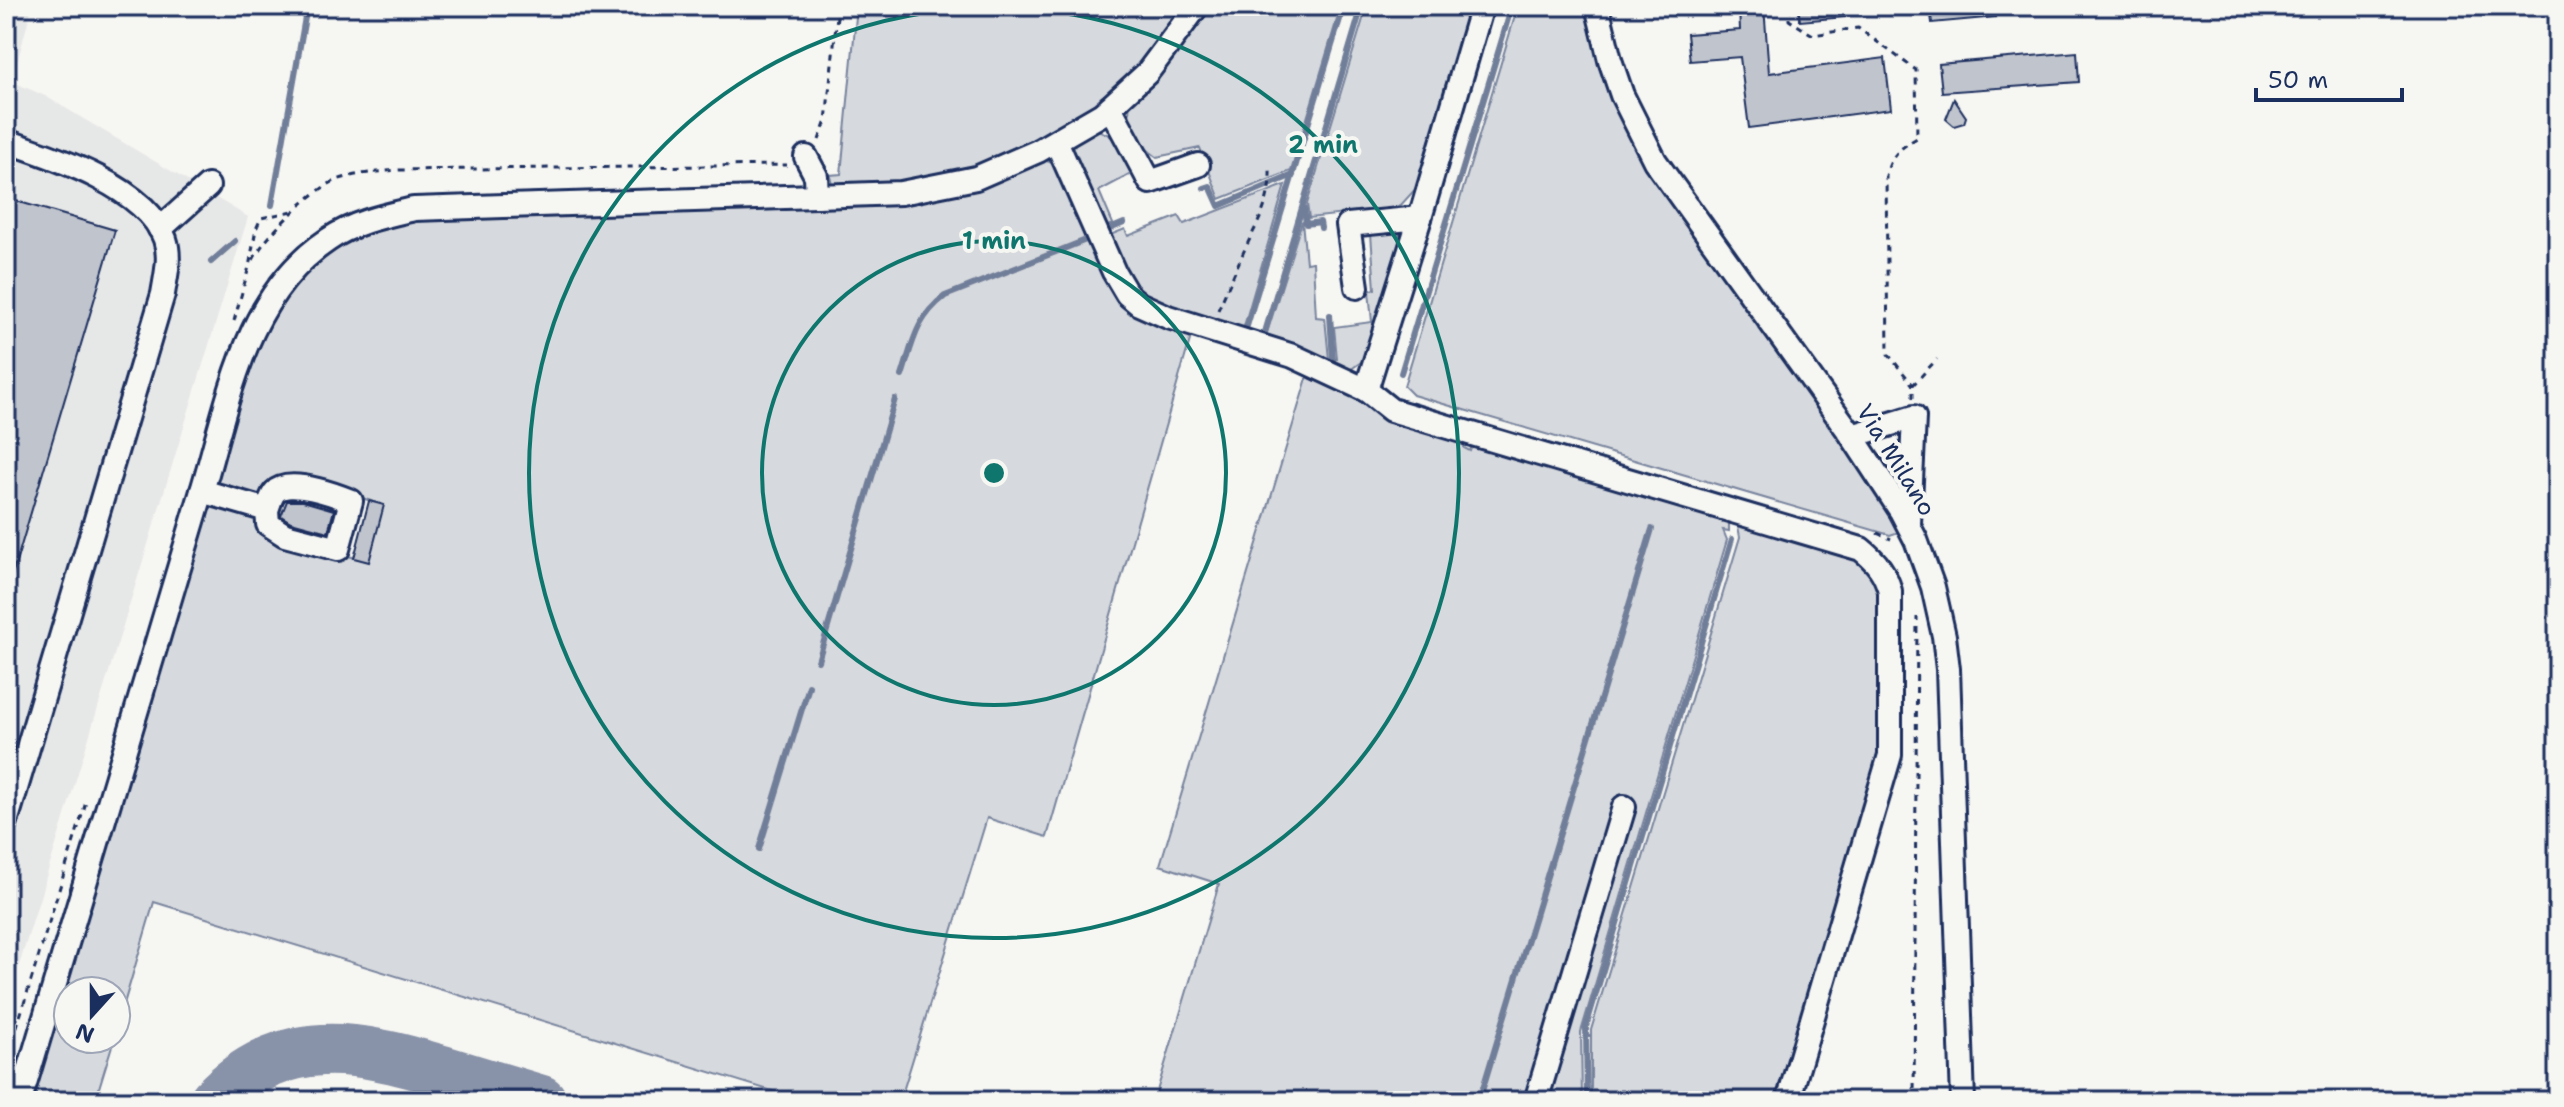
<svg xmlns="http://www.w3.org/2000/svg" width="2564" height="1107" viewBox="0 0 2564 1107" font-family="'Shantell Sans',sans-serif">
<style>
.built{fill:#e6e7e7}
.green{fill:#d6d9dd;stroke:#78849e;stroke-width:2}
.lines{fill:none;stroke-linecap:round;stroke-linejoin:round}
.stream{stroke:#717e99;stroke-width:6}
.taxiway{stroke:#8892a8;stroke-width:52}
.building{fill:#c0c4cd;stroke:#1b2f5e;stroke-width:2}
.minor-casing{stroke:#1b2f5e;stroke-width:28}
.path{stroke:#1b2f5e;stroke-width:3;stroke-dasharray:6 6;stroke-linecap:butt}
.minor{stroke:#f6f6f2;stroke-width:22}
.ring{fill:none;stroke:#0f766e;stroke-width:4}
.labels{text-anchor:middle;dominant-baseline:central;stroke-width:8;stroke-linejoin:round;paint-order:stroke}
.street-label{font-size:24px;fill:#1b2f5e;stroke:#f6f6f2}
.centre{fill:#0f766e;stroke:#f6f6f2;stroke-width:4}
.ring-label{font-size:24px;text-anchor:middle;font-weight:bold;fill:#0f766e;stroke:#f6f6f2;stroke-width:8;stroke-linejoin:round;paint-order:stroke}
</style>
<rect width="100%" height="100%" fill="#f6f6f2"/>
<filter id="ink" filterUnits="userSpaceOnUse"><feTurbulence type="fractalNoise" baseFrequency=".0125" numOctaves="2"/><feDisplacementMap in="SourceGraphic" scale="16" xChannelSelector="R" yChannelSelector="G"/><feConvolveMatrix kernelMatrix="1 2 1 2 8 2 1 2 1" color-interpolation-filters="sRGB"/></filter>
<g filter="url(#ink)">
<!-- built -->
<g class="built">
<polygon points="6,6 32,6 14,74 6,71"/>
<polygon points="6,79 45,96 248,217 6,1008"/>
</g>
<!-- green -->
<g class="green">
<polygon points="857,6 1190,6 1183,19 1111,98 1044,140 964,174 911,184 833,189 830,175 841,174"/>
<path d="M1207,6H1341L1291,171L1220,199L1200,148L1157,157C1139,145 1126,124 1130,102Z"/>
<polygon points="1367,6 1473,6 1419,185 1401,205 1390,209 1309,218 1307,204"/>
<polygon points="1518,6 1589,6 1604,64 1891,511 1899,532 1890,535 1413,395 1404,386"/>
<path d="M1093,129C1118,134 1125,151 1133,173L1099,191L1113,224L1102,228L1073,160C1072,142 1078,137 1093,129Z"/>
<path d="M1044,160L1055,164L1107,269L1192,333L1047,837L987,818L900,1101H805L154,902L116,1031V991H68V1039H114L95,1101H27L205,509L218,502L243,508L261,521L260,534L368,561L383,505L323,485L274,478L264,500L218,486L213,476C237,398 254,307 322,253C339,239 373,229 394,220L881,202Z"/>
<polygon points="1285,185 1242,333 1165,311 1132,290 1105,237 1125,229 1128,236 1179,216 1184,224"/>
<polygon points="1302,221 1306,263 1313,262 1316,317 1325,318 1329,359 1337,359 1334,327 1372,322 1369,291 1375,289 1371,234 1376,229 1397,230 1402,242 1368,357 1350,370 1339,370 1260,338 1261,331 1267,333"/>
<polygon points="1310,368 1359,402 1467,436 1464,448 1470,451 1474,440 1724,515 1729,523 1729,531 1723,530 1727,540 1581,1032 1582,1101 1154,1101 1219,884 1160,865"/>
<path d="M1737,520C1764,528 1857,549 1871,567C1879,577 1880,591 1882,603L1880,757L1780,1101H1591V1030L1740,537Z"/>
</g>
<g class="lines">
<!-- stream -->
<g class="stream">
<polyline points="1204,188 1210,186 1219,206 1293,175"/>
<polyline points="272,205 307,6"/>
<polyline points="1304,208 1306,224 1320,222 1321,228"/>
<polyline points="1105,231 1124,223"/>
<polyline points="211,262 235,241"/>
<polyline points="1330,315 1333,360"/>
<polyline points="1247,326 1344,6"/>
<polyline points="1265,332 1362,6"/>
<polyline points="1401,373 1512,6"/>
<path d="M902,376C913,342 916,318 945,296L1091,238"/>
<polyline points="818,661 895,399"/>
<polyline points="759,849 809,686"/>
<polyline points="1479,1101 1652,529"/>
<polyline points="1587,1101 1586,1027 1732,539"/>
</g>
<!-- taxiway -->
<path class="taxiway" d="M215,1101C283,1030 358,1046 442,1071C475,1081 508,1091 541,1101"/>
</g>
<!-- building -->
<g class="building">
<polygon points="1739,6 1764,6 1769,73 1885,58 1891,109 1749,128 1740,57 1690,61 1687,34 1740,30"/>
<polygon points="1798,6 1844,6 1845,17 1800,21"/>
<polygon points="1930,6 1995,6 1996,17 1932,23"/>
<polygon points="2077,52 2079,82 1942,92 1939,64"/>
<polygon points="1954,99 1966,117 1964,123 1954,126 1946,119"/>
<polygon points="6,198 115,230 10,583 6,583"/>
<polygon points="287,501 303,501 334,510 328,532 291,522 281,516"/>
<polygon points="369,501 384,505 369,562 354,558"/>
</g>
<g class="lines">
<defs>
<g id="minor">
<polyline points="1197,6 1147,73 1110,107 1150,182 1198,165"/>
<polyline points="1597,6 1610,60 1622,95 1655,161 1850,433 1901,511 1916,540 1933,587 1944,636 1948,669 1963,1101"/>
<path d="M6,141C54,157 146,187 165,239C171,257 166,275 163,294L6,822"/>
<polyline points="1056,141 1114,272 1127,294 1139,304 1168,317 1293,356 1366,390"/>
<polyline points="806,157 816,176 817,196 901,193 976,178 1038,151 1102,114 1110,107"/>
<polyline points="1420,218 1482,6"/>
<polyline points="160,229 208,186"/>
<path d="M1357,287L1348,225L1420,218L1366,390L1391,410L1861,549C1877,562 1885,572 1890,591V755L1788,1101"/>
<polyline points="1852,436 1914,417 1909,524"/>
<path d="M267,510C269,505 271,496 275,492C288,477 336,495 351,501L338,549L285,535L268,524L267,510L202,491C229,401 244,296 328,240C354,222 384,216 414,209L817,196"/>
<polyline points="20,1101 202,491"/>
<polyline points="1536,1101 1624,807"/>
</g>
</defs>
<!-- minor casing -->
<use href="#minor" class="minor-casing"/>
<!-- path -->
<g class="path">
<path d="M1789,6V20L1813,35L1858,28L1916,70L1917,138C1900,148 1890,156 1886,176L1888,354L1913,385"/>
<polyline points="819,140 826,121 838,6"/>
<path d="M253,260C265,236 312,190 337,180C357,173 378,172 399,170L787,165"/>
<path d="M1218,310C1227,290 1235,271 1244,251C1258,221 1271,204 1270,168"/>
<polyline points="234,321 249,267 256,229 261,218 293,211"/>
<polyline points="1913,398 1913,385 1937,359"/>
<polyline points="1877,533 1891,539"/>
<polyline points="6,1062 86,802"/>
<polyline points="1914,1101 1917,617"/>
</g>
<!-- minor -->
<use href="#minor" class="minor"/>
</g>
</g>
<!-- distance rings -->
<g class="ring">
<circle cx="994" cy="473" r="232"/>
<circle cx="994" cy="473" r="465"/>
</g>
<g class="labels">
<!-- street labels -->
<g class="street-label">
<text transform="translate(1896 460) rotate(58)">Via Milano</text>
</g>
</g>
<circle cx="994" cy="473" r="12" class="centre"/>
<g class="ring-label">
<text x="1323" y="153">2 min</text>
<text x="994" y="249">1 min</text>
</g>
<!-- margin -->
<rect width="2564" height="1107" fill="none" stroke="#f6f6f2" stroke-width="32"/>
<rect x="16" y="16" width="2532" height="1075" fill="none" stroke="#1b2f5e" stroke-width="3" filter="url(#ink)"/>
<!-- north arrow -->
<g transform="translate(92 1015) rotate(201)"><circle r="38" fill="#f6f6f2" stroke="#9ea6b7" stroke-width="2"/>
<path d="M0-6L14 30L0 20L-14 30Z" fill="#1b2f5e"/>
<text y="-12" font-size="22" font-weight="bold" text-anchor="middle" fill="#1b2f5e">N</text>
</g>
<!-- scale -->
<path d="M2256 88v12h146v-12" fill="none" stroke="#1b2f5e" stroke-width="4"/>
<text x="2268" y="88" font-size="24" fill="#1b2f5e" stroke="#f6f6f2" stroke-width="6" paint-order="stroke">50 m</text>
</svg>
